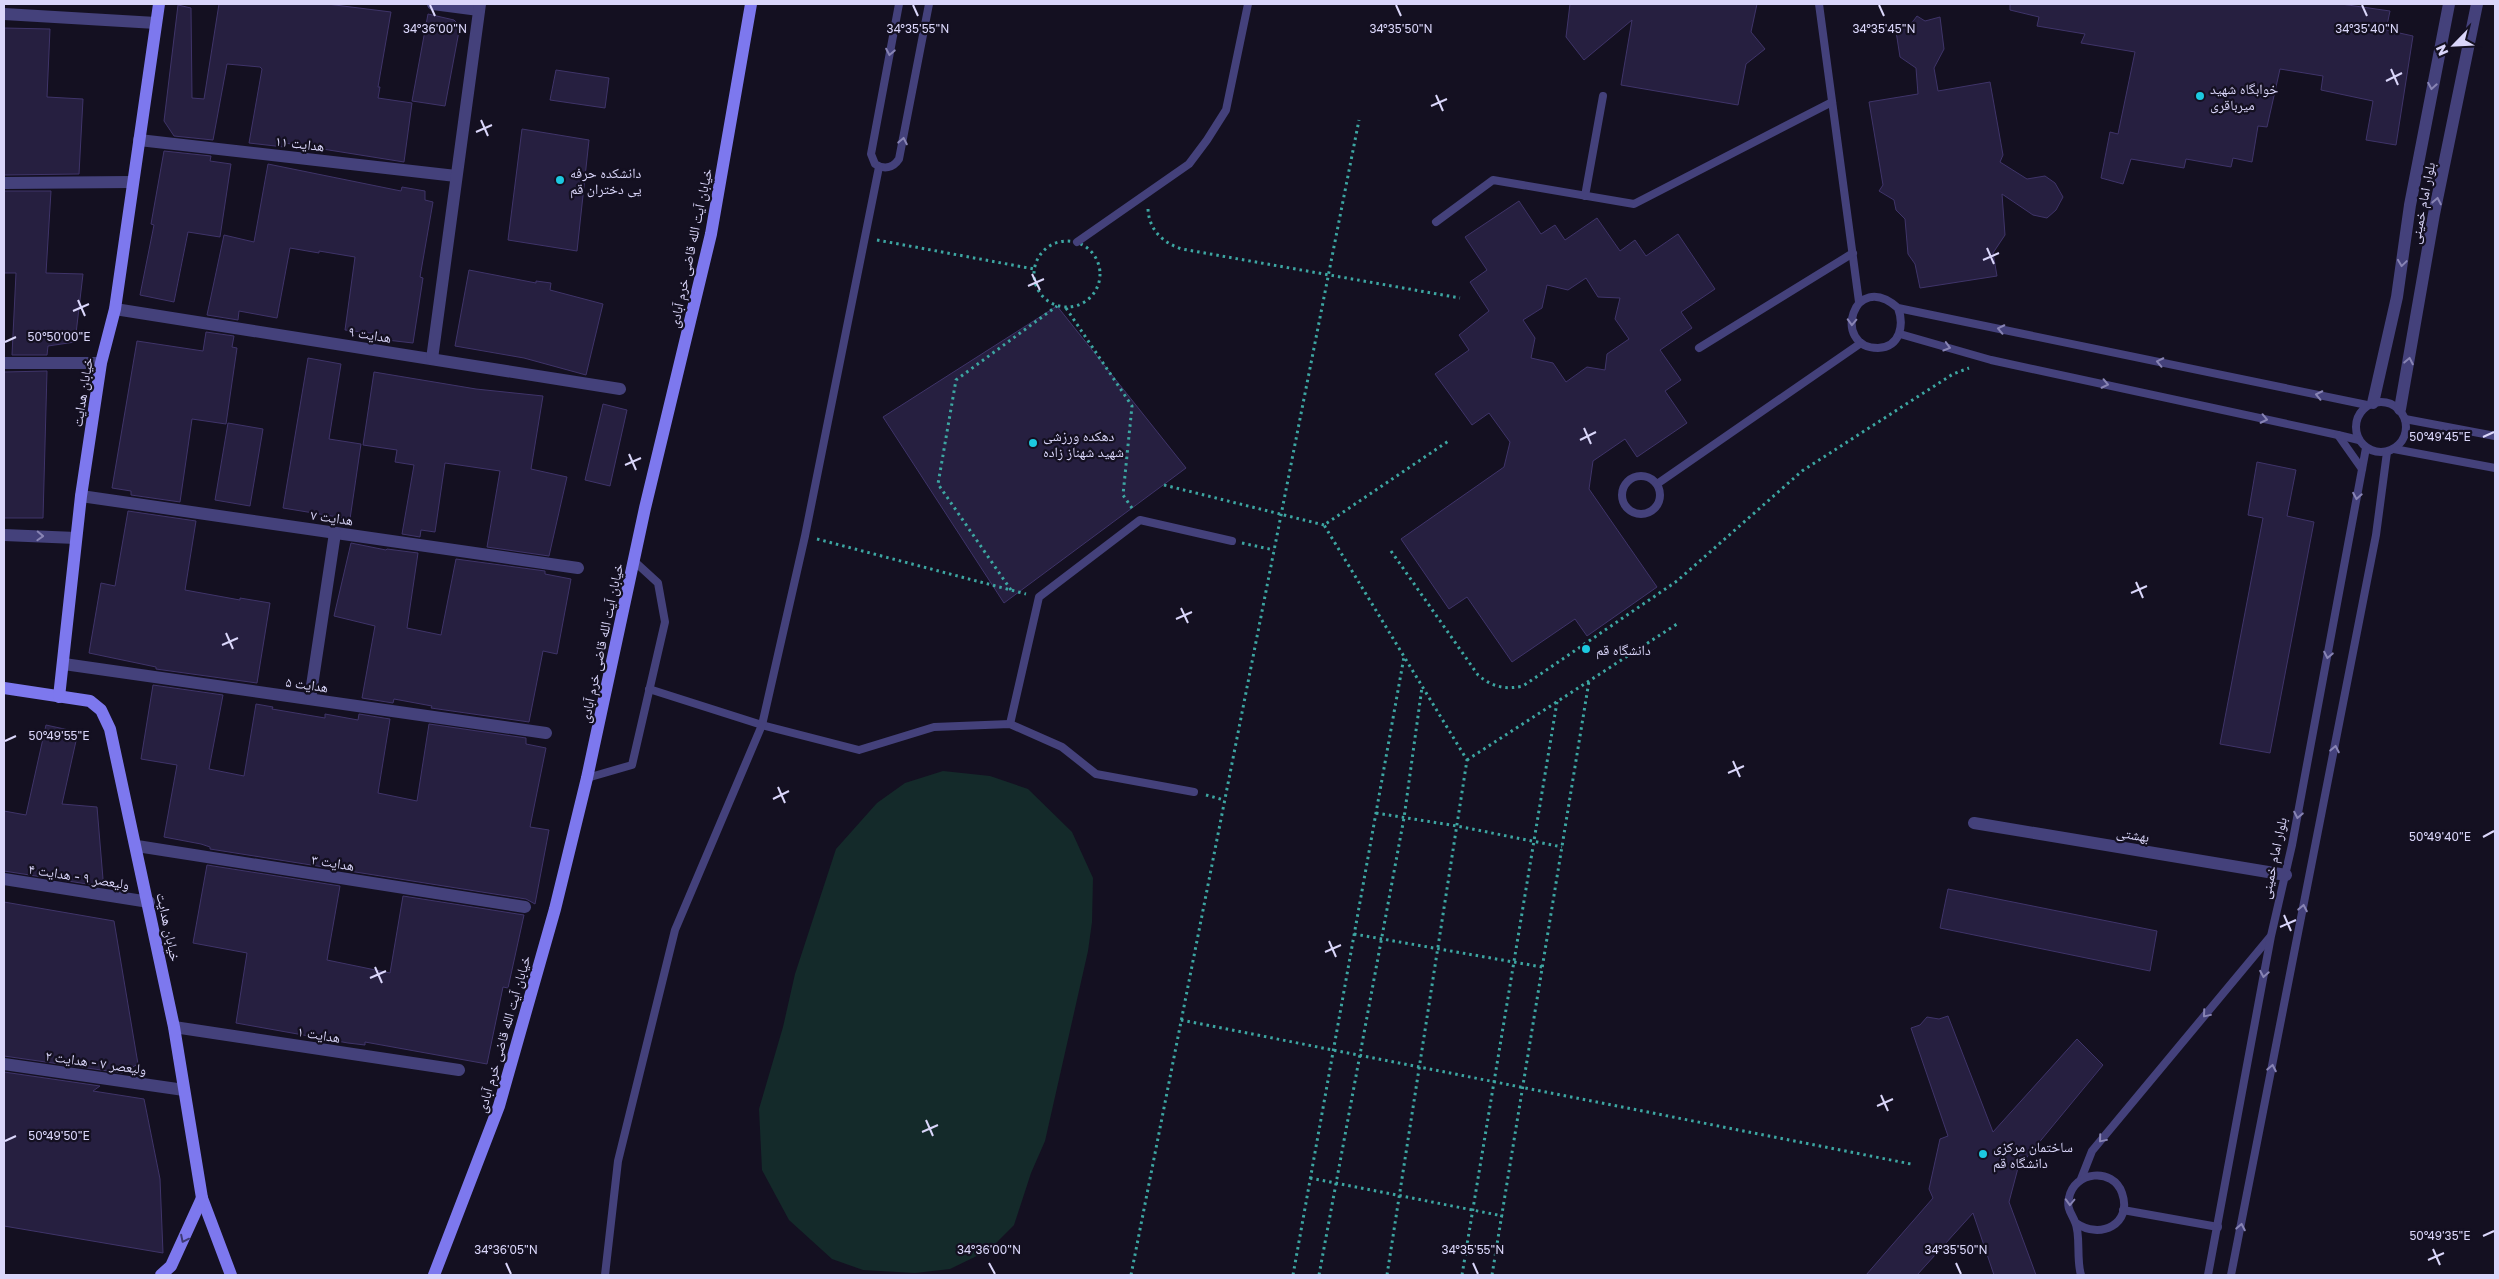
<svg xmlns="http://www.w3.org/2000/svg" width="2499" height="1279" viewBox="0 0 2499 1279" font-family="'Golos Text','Noto Naskh Arabic',sans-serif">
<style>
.green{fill:#142a2a}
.building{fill:#261f40;stroke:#3f3469;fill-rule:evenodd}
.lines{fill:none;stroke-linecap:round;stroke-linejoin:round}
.path{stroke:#3da6a2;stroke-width:3;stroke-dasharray:2.5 4;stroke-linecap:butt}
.lane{stroke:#44417b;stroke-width:8}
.street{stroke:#44417b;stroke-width:12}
.secondary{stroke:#7d78ee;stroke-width:12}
.oneway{stroke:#8884b4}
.oneway2{stroke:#3e3a73}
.ticks{fill:none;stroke:#dad6fa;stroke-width:2}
.poi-dot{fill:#1cc9e0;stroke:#141021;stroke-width:2}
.labels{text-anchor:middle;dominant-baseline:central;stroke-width:4.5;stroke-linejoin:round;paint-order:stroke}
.poi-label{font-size:14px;fill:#dad6fa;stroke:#141021;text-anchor:start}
.street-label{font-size:14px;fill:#dad6fa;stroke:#141021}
.ticks-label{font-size:12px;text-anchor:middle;fill:#dad6fa;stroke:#141021;stroke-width:4.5;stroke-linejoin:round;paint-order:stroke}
</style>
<rect width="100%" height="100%" fill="#141021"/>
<!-- green -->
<polygon class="green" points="943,771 990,776 1028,789 1072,832 1093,878 1092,922 1088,951 1045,1141 1031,1173 1014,1225 989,1250 950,1269 915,1273 863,1270 832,1259 789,1220 762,1170 759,1109 783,1027 795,974 836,849 877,803 905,783"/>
<!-- building -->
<g class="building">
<polygon points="219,4 327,4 391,12 378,87 380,87 378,98 412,103 404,162 285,143 284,147 249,143 262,69 260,67 227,64 213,140 174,136 164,121 178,5 191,8 192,98 204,99"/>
<polygon points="1570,4 1757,4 1751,32 1765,49 1746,64 1738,105 1621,85 1632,20 1584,60 1566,37"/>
<polygon points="2010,4 2341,4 2390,11 2386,30 2413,36 2396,145 2366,140 2373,101 2321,90 2323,76 2280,69 2267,127 2258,126 2252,162 2233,158 2231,167 2186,159 2184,168 2131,159 2123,184 2101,178 2110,132 2118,134 2135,52 2081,43 2085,34 2037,26 2039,17 2010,10"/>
<polygon points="428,14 454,20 460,26 445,106 412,101"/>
<polygon points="1917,16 1925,21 1940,17 1944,49 1934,68 1938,91 1990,82 2003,155 2000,162 2027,179 2045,176 2055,183 2063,197 2056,210 2047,218 2033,215 2002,194 2005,235 1993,253 1997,276 1920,288 1915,264 1908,254 1905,219 1896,210 1894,200 1879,191 1883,185 1869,102 1918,94 1916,68 1900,57 1895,25 1911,24"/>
<polygon points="4,28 50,29 47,97 83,99 79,174 4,175"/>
<polygon points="556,70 609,78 605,108 550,100"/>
<polygon points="522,129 589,140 577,251 508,240"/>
<polygon points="164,151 211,156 210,161 231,164 220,237 188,232 174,302 140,295 154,225 151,224"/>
<polygon points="268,164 401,191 402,187 425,191 425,200 433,202 420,277 423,278 413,343 378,339 379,334 345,330 355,257 319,251 319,253 290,248 277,318 239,311 238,320 207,315 224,235 254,242"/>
<polygon points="4,191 51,191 46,273 83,274 75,342 48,346 47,355 12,355 16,273 4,273"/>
<path d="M1519,201L1541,234L1555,225L1565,240L1597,218L1620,251L1635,240L1646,256L1678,234L1715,289L1681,312L1692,328L1660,350L1681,380L1665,391L1687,423L1637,457L1625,439L1593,461L1589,489L1657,587L1587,636L1575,619L1512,662L1467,597L1449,609L1401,539L1504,467L1510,442L1489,413L1472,425L1435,374L1469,350L1459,335L1489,311L1470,282L1487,270L1465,237ZM1586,278L1598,297L1620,298L1615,319L1629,339L1607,354L1605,370L1587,367L1566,382L1553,363L1531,358L1535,338L1523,320L1542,308L1547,285L1568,290Z"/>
<polygon points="469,270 536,283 536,281 551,283 550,290 603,304 586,375 524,358 455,346"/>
<polygon points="1057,306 1186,468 1004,603 883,417"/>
<polygon points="206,332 234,336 232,347 237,348 226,424 192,419 180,502 131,495 131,491 112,488 137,341 203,351"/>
<polygon points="308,358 341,364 329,439 361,444 350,519 283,508"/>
<polygon points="47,371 43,518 4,518 4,372"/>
<polygon points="374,372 476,389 543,396 531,469 567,477 549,556 487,547 500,471 459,465 445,463 435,532 421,530 420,537 402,534 414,465 395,462 397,450 363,445"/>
<polygon points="603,404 627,410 610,486 585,480"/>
<polygon points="228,423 263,429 250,506 215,500"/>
<polygon points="2257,462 2296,470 2287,516 2314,522 2270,753 2220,744 2263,518 2248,515"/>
<polygon points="128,511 196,521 185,590 240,600 240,598 270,603 257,683 156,669 156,667 89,653 101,583 115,586"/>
<polygon points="351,543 386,550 387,549 418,553 407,628 441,635 456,559 545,571 545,574 571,579 557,654 543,651 529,722 431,708 432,706 394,699 393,703 362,698 375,626 334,616"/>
<polygon points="153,685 223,695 209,769 244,776 256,704 273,707 272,709 325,718 325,714 358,720 359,714 390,719 378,793 417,801 429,724 526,738 526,744 546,748 530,827 549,830 535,904 526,899 210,849 210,847 201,844 164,837 177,765 141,759"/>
<polygon points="46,725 78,732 62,804 97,807 103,879 100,886 4,871 4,811 26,815"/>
<polygon points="207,865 340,886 327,960 390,973 403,896 524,915 508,988 503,987 487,1064 365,1042 365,1045 348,1043 236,1023 247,953 193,943"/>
<polygon points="1948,889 2157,931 2150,971 1940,928"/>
<polygon points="4,902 114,921 138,1064 122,1073 4,1056"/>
<polygon points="1948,1016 1993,1132 2077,1039 2103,1065 2018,1168 2009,1202 2036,1275 1994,1275 1973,1213 1917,1275 1866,1275 1933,1198 1929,1189 1940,1139 1948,1136 1911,1028 1920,1025 1927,1017 1939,1019"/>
<polygon points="4,1072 100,1086 93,1091 144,1099 160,1179 163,1253 4,1226"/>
</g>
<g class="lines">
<!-- path -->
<g class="path">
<path d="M1148,209C1149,230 1163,243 1182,249L1460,298"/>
<polyline points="877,240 1034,269"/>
<circle cx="1067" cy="274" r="33"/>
<polyline points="1066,308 1132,406 1123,495 1134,511"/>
<polyline points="1164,485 1324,525"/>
<polyline points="817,539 1026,594"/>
<polyline points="1242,543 1274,550"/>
<path d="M1391,551L1478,675C1492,687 1506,690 1523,686L1677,581L1802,471L1953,374L1969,368"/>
<polyline points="1011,590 938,484 956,380 1057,306"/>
<polyline points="1467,760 1677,624"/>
<polyline points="1206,795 1224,800"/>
<polyline points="1376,813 1457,826 1562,847"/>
<polyline points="1354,934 1542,967"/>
<polyline points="1181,1020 1911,1164"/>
<polyline points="1310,1178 1503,1216"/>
<polyline points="1131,1275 1359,120"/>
<polyline points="1293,1275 1404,657"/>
<polyline points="1319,1275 1404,818 1422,687"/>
<polyline points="1387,1275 1467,760 1324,525 1450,440"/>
<polyline points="1462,1275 1557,702"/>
<polyline points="1492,1275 1589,681"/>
</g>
<!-- lane -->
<g class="lane">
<path d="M899,4L871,154L875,164C884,170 893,168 899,159L929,4"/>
<polyline points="1819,4 1859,302"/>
<polyline points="1585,196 1603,96"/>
<polyline points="1436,222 1493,180 1634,204 1832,102"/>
<polyline points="1077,242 1189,164 1207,140 1226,110 1248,4"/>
<path d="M1898,308C1904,324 1901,347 1878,348C1831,348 1853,268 1898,308L2367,405"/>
<polyline points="1900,334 1991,360 2338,435 2362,469"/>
<polyline points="1699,348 1853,253"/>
<circle cx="2381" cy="427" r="25"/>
<polyline points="2405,419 2495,436"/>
<polyline points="2338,435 2359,440"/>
<polyline points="2394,449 2495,468"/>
<circle cx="1641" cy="495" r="19"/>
<polyline points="1657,484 1861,343"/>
<polyline points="649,689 762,725 859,750 934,727 1010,724 1062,747 1096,774 1194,792"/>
<polyline points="1010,724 1039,597 1140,520 1232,541"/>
<polyline points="587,778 632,765 665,622 658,583 634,561"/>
<polyline points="2081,1179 2092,1151 2270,937"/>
<polyline points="2123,1210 2218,1227"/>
<path d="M2076,1223C2100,1240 2133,1224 2122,1193C2113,1167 2074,1171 2069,1198C2066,1208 2072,1214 2075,1222C2081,1234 2076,1259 2081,1275"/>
<polyline points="605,1275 618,1161 675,930 762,725 805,536 879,167"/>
<polyline points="2208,1275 2271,936 2292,845 2366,448"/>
<polyline points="2231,1275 2376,535 2387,452"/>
</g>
<!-- street -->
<g class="street">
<polyline points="433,4 479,10"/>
<polyline points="4,14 156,23"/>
<polyline points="139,140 456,176"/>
<polyline points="4,183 133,182"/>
<polyline points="115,309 620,389"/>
<polyline points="432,359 480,4"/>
<polyline points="4,363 101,363"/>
<polyline points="2373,403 2397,297 2410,205 2449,4"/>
<polyline points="2400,409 2434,214 2477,4"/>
<polyline points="81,496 578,568"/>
<polyline points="4,535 76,538"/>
<polyline points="64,664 546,733"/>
<polyline points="310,699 335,533"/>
<polyline points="1974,823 2286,875"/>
<polyline points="137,846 525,907"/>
<polyline points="4,879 149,902"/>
<polyline points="174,1027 459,1070"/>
<polyline points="4,1064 184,1090"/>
</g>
<!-- secondary -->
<g class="secondary">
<polyline points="4,688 90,701 101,710 110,729 174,1027 202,1198 231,1275"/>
<polyline points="59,697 81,496 101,363 115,309 159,4"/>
<polyline points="161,1275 171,1266 202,1198"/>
<polyline points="434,1275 499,1106 555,909 587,778 645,508 711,234 751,4"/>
</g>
</g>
<!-- one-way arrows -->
<defs><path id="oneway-chevron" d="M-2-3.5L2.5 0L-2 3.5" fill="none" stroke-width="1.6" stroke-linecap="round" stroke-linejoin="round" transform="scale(1.25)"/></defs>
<g class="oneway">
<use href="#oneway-chevron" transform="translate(890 52) rotate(101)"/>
<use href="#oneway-chevron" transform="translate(2432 86) rotate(100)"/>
<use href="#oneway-chevron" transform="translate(903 141) rotate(-79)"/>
<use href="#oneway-chevron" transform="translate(2437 201) rotate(-79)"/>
<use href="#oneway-chevron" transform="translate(2402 263) rotate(98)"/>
<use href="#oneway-chevron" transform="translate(1852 322) rotate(92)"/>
<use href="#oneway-chevron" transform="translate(2001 329) rotate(-168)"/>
<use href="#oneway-chevron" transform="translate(1947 347) rotate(16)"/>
<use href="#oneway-chevron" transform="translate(2409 361) rotate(-79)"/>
<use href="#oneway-chevron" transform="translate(2160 362) rotate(-168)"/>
<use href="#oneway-chevron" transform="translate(2105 384) rotate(12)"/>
<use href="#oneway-chevron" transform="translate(2319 395) rotate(-168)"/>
<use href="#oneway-chevron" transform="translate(2264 419) rotate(12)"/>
<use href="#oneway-chevron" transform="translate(2357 496) rotate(100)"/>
<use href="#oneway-chevron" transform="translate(40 536) rotate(2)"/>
<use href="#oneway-chevron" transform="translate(2328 655) rotate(101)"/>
<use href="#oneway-chevron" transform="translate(2335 749) rotate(-79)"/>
<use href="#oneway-chevron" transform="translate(2298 815) rotate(101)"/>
<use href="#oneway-chevron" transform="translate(2303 908) rotate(-79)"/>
<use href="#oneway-chevron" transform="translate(2264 974) rotate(100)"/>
<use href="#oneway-chevron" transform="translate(2206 1014) rotate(130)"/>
<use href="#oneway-chevron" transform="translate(2272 1068) rotate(-79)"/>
<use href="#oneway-chevron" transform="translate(2102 1139) rotate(130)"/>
<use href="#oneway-chevron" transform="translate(2070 1202) rotate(92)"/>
<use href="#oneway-chevron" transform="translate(2241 1227) rotate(-79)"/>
</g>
<use class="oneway2" href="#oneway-chevron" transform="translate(184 1239) rotate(116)"/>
<!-- ticks -->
<path class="ticks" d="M430,5L435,16M913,5L918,16M1396,5L1401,16M1879,5L1884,16M2362,5L2367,16M2391,69L2398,85M2386,81L2402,73M1436,95L1443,111M1431,106L1447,99M481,120L488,136M476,132L492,125M1987,248L1994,264M1983,260L1999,253M1032,274L1040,290M1028,286L1044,279M78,300L85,316M73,311L89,304M5,342L16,337M1584,428L1591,444M2483,437L2494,432M1580,440L1596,432M629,454L636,470M625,465L641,458M2136,582L2143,598M2131,593L2147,586M1181,608L1188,623M1176,619L1192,612M226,633L233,649M222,645L238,638M5,741L16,736M1733,761L1740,777M1728,773L1744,766M778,787L785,803M773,799L789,791M2483,837L2494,831M2284,915L2291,931M2280,927L2296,920M1329,941L1336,957M1325,952L1341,945M375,967L382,983M370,978L386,971M1881,1095L1888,1111M1877,1106L1893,1099M926,1120L933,1136M922,1132L938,1125M5,1141L16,1136M2483,1236L2494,1231M2433,1249L2440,1265M2428,1260L2444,1253M506,1263L511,1274M989,1263L995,1274M1473,1263L1478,1274M1956,1263L1961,1274"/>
<!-- markers -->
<g class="poi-dot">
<circle cx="2200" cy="96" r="5"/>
<circle cx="560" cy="180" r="5"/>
<circle cx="1033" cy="443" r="5"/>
<circle cx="1586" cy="649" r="5"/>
<circle cx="1983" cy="1154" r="5"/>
</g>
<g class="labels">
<!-- poi labels -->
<g class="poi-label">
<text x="2210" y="88">خوابگاه شهید<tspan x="2210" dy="16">میرباقری</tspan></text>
<text x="570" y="172">دانشکده حرفه<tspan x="570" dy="16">یی دختران قم</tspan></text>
<text x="1043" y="435">دهکده ورزشی<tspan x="1043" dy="16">شهید شهناز زاده</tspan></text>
<text x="1596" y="649">دانشگاه قم</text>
<text x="1993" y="1146">ساختمان مرکزی<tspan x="1993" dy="16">دانشگاه قم</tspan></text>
</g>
<!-- street labels -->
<g class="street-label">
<text transform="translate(300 143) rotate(7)">هدایت ۱۱</text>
<text transform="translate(2422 203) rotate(-79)">بلوار امام خمینی</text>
<text transform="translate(690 248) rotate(-78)">خیابان آیت الله قاضی خرم آبادی</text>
<text transform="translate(370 334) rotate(9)">هدایت ۹</text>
<text transform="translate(82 392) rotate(-81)">خیابان هدایت</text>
<text transform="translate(332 517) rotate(8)">هدایت ۷</text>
<text transform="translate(601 643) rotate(-78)">خیابان آیت الله قاضی خرم آبادی</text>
<text transform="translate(307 684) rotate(8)">هدایت ۵</text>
<text transform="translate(2133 834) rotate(9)">بهشتی</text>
<text transform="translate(2273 858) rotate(-78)">بلوار امام خمینی</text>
<text transform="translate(333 862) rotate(9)">هدایت ۳</text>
<text transform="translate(79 876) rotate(9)">ولیعصر ۹ - هدایت ۴</text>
<text transform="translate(169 927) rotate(78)">خیابان هدایت</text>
<text transform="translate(319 1034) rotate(9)">هدایت ۱</text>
<text transform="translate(503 1034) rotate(-74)">خیابان آیت الله قاضی خرم آبادی</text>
<text transform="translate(96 1062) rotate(8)">ولیعصر ۷ - هدایت ۲</text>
</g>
</g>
<g class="ticks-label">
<text x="2367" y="33">34°35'40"N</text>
<text x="435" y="33">34°36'00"N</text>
<text x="918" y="33">34°35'55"N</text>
<text x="1401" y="33">34°35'50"N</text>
<text x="1884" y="33">34°35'45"N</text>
<text x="59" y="341">50°50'00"E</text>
<text x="2440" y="441">50°49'45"E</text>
<text x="59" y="740">50°49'55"E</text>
<text x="2440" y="841">50°49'40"E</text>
<text x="59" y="1140">50°49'50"E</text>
<text x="2440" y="1240">50°49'35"E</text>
<text x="506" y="1254">34°36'05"N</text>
<text x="989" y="1254">34°36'00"N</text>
<text x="1473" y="1254">34°35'55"N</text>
<text x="1956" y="1254">34°35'50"N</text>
</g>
<!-- border -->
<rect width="2499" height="1279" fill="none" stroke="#dad6fa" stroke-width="10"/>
<!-- north arrow -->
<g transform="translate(2454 45) rotate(246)" stroke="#141021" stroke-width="4" paint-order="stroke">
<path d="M0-4L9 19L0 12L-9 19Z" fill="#dad6fa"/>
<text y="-8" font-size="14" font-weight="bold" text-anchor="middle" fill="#dad6fa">N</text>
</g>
</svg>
